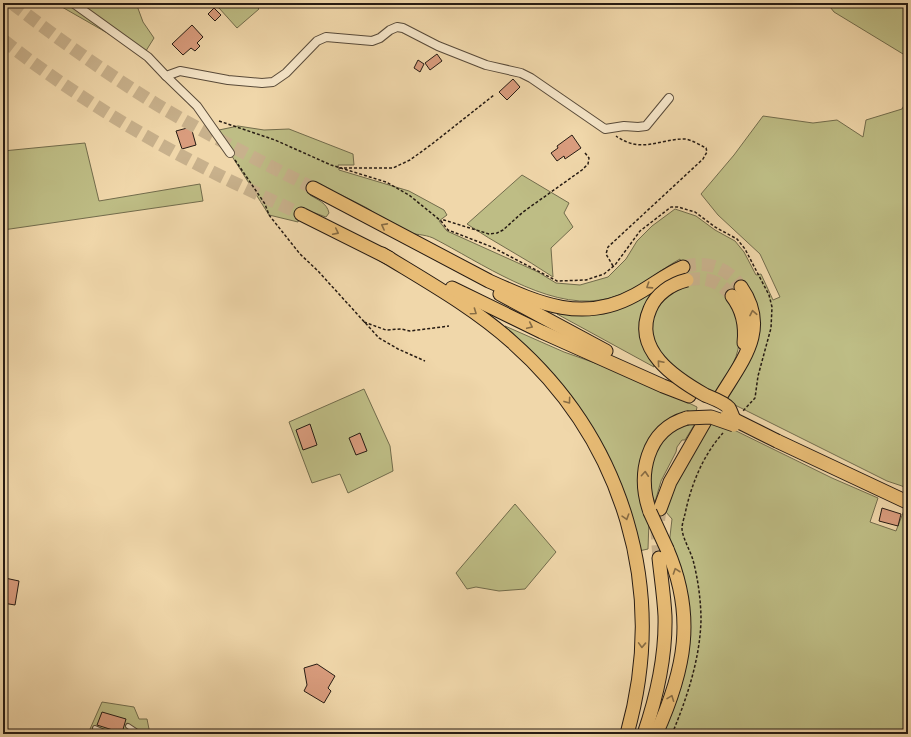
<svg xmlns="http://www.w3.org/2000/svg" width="911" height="737" viewBox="0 0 911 737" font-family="'Gentium Book Plus',serif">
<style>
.green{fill:#bebd85;stroke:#726c4c}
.building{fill:#d99c7d;stroke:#261b13}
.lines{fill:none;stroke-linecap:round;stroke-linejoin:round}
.trunk-tunnel{stroke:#c8b18c;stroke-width:13;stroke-dasharray:13 6;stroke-linecap:butt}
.service-casing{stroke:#584a39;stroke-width:6}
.minor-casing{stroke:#584a39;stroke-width:10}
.trunk-casing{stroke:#261b13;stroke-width:15}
.path{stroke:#261b13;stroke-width:1.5;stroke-dasharray:3 2;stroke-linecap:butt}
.service{stroke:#f5e5c8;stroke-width:4}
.minor{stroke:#f5e5c8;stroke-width:8}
.trunk{stroke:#e8bc75;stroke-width:13}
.trunk-bridge-casing{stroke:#261b13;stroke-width:15;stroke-linecap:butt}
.trunk-bridge{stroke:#e8bc75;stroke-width:13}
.oneway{stroke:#876c44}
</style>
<rect width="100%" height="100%" fill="#f0d7aa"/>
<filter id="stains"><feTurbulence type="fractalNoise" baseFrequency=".005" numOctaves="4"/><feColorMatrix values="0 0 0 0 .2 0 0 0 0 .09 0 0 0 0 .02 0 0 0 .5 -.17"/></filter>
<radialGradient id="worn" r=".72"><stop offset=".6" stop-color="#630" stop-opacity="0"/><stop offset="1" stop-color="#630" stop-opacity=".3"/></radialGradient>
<!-- green -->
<g class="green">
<polygon points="55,3 98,3 101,5 108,5 110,3 136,3 143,22 154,38 144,54"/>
<polygon points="210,3 253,3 259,9 237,28 219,8"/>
<polygon points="827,3 908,3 908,57 834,12"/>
<path d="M908,98V490L902,486L887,481L725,400L750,360L754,350L737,310C738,320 740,332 739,342C738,362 723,380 713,396L672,370L654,342L651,325L656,308L670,293L688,286L680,259C653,274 633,295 600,300C546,309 480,262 433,238C424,234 415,235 406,232C392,227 380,216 367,208C350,199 333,191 315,184L310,195C318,200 327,203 329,213L326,217L304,209L298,222L269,215L218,134L219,130L238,126L264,130L289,129L353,154L354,165H338L339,170L409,191L444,210L447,215L439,221L447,231L538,272L556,283L580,285L608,277L626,259L637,241L652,226L675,209L696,216L715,230L735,241L744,252L756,275L761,274L773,300L780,297L760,254L718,215L701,194L734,155L763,116L813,123L837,120L863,137L866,120L902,109Z"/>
<polygon points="85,143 99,201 200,184 203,201 3,230 3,151"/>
<path d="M522,175L569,203L564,213L573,227L551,248L553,277C525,258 495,243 467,224Z"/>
<polygon points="662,284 650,299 654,367 557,314 614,310 637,301"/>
<polygon points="505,326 564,352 640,379 697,407 696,412 652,435 648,549 639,551 618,481"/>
<polygon points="364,389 390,446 393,471 348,493 340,474 312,483 289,422"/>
<path d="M696,422L685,440H682L677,447L676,452L661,481L655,502C643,482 654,440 675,429C681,426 689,424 696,422Z"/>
<polygon points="712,422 726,426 832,478 878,498 870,522 896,531 908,500 908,734 661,734 687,655 669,545 672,519 666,512 675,485"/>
<polygon points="515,504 556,552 525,589 499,591 476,587 467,589 456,573"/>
<polygon points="102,702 134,707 139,719 147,719 150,734 98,734 90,729"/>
</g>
<!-- building -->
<g class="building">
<polygon points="214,8 221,15 215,21 208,14"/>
<polygon points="192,25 203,37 197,43 200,46 195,51 191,48 183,55 172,44"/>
<polygon points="437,54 442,61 430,70 425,63"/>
<polygon points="418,60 424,64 420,72 414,68"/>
<polygon points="513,79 520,87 507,100 499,92"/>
<polygon points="191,127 196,145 182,149 176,131"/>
<polygon points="572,135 581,148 565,159 564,156 557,161 551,153 558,148 557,146"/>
<polygon points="310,424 317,445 303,450 296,430"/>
<polygon points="360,433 367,451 356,455 349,438"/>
<polygon points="882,508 901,514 898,526 879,521"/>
<polygon points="5,578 19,581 15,605 3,603"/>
<polygon points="317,664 335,676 328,688 331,691 324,703 304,691 307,685 304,668"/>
<polygon points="102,712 126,719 122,733 97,725"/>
</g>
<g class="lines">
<!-- trunk-tunnel -->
<g class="trunk-tunnel">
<path d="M12,3C58,39 106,73 156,104C206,134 260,161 313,188"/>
<path d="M3,40C63,87 129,129 197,164C231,182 267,198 301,214"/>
<path d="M683,267C707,260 727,267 741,287"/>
<path d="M687,280C705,276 720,281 732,296"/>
<polyline points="659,558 657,533 660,509"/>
</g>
<defs>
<g id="service">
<polyline points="128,726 140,734"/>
<polyline points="95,728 109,734"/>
</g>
<g id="minor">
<polyline points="73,3 148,57 166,76 180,71 228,80 262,83 273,82 286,73 317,41 326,37 372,41 380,38 390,30 397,27 403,28 438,46 486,65 521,73 531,78 605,129 624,126 638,127 646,126 669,98"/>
<polyline points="166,76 197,106 230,153"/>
</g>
<g id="trunk">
<path d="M313,188L489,281C538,303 583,324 635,295C652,286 666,274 683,267"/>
<polyline points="301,214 389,258"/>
<path d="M382,254C426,281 473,307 512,342C624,441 668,589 627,734"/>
<polyline points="452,288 542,332 663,386 689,396"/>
<polyline points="500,294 606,351"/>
<path d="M732,296C743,310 746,325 744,343"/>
<path d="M719,399C741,362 771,330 741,287"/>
<polyline points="777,441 907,502"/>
<polyline points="660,509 670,482 705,421"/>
<path d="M650,512C637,475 646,430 687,418"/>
<path d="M644,734C657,696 666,656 665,616C664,596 661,577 659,558"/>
<path d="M656,734C685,670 696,616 667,549"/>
</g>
</defs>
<!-- service casing -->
<use href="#service" class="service-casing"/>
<!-- minor casing -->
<use href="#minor" class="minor-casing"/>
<!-- trunk casing -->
<use href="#trunk" class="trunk-casing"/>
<!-- path -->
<g class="path">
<polyline points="219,121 275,140 331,165 386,182 409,195 441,221"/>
<polyline points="585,153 589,158 588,164 582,170 523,212 503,230 497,233 489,234 444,220 441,221 448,230 492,247 557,281 586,280 604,274 615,265 640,231 671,207 678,207 695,212 715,227 737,239 745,249 769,295 772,307 771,328 758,376 755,398 742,412"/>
<polyline points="235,160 265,204 269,215 300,254 318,271 379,338 398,349 425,361"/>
<polyline points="339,168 393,168 410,160 432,144 494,95"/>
<path d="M613,266L606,254L608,247L703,159L707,152L706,148C700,145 692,140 685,139C658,139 642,154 616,136"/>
<polyline points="364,322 386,330 401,329 410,331 449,326"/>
<path d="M672,734C687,698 700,659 701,620C701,601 698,579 693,560C690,550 683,539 682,529C682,524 684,518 685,514C691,485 703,455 723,433"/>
</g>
<!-- service -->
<use href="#service" class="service"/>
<!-- minor -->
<use href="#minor" class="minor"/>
<!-- trunk -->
<use href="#trunk" class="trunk"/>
<defs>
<g id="trunk-bridge">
<path d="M687,280C671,284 656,294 650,309C632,350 675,378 705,395C712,398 724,402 729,408C731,411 732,416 734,419"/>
<polyline points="727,416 777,441"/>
<polyline points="687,418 711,417 734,425"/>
<polyline points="650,512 667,549"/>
</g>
</defs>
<!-- trunk-bridge casing -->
<use href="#trunk-bridge" class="trunk-bridge-casing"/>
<!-- trunk-bridge -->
<use href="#trunk-bridge" class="trunk-bridge"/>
</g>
<!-- one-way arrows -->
<defs><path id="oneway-chevron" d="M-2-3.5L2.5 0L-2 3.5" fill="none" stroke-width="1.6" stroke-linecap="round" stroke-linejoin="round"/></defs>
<g class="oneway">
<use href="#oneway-chevron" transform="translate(384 226) rotate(-152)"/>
<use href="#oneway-chevron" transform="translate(336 232) rotate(26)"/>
<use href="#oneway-chevron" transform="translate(649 286) rotate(147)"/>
<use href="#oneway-chevron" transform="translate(474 312) rotate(35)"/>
<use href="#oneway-chevron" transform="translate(753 313) rotate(-101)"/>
<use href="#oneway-chevron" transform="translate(530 326) rotate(25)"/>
<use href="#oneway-chevron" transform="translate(660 363) rotate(-131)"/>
<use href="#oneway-chevron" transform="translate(568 401) rotate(54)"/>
<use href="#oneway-chevron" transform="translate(645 474) rotate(-86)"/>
<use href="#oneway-chevron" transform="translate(626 517) rotate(73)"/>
<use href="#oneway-chevron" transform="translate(676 571) rotate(-109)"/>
<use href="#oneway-chevron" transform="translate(642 645) rotate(92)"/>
<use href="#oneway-chevron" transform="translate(671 698) rotate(-69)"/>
</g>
<!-- margin -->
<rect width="911" height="737" fill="none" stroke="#f0d7aa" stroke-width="16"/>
<rect x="4" y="4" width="903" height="729" fill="none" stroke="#261b13" stroke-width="2"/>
<rect x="8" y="8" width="895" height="721" fill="none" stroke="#261b13"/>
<rect width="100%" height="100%" filter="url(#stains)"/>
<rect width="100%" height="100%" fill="url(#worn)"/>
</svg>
